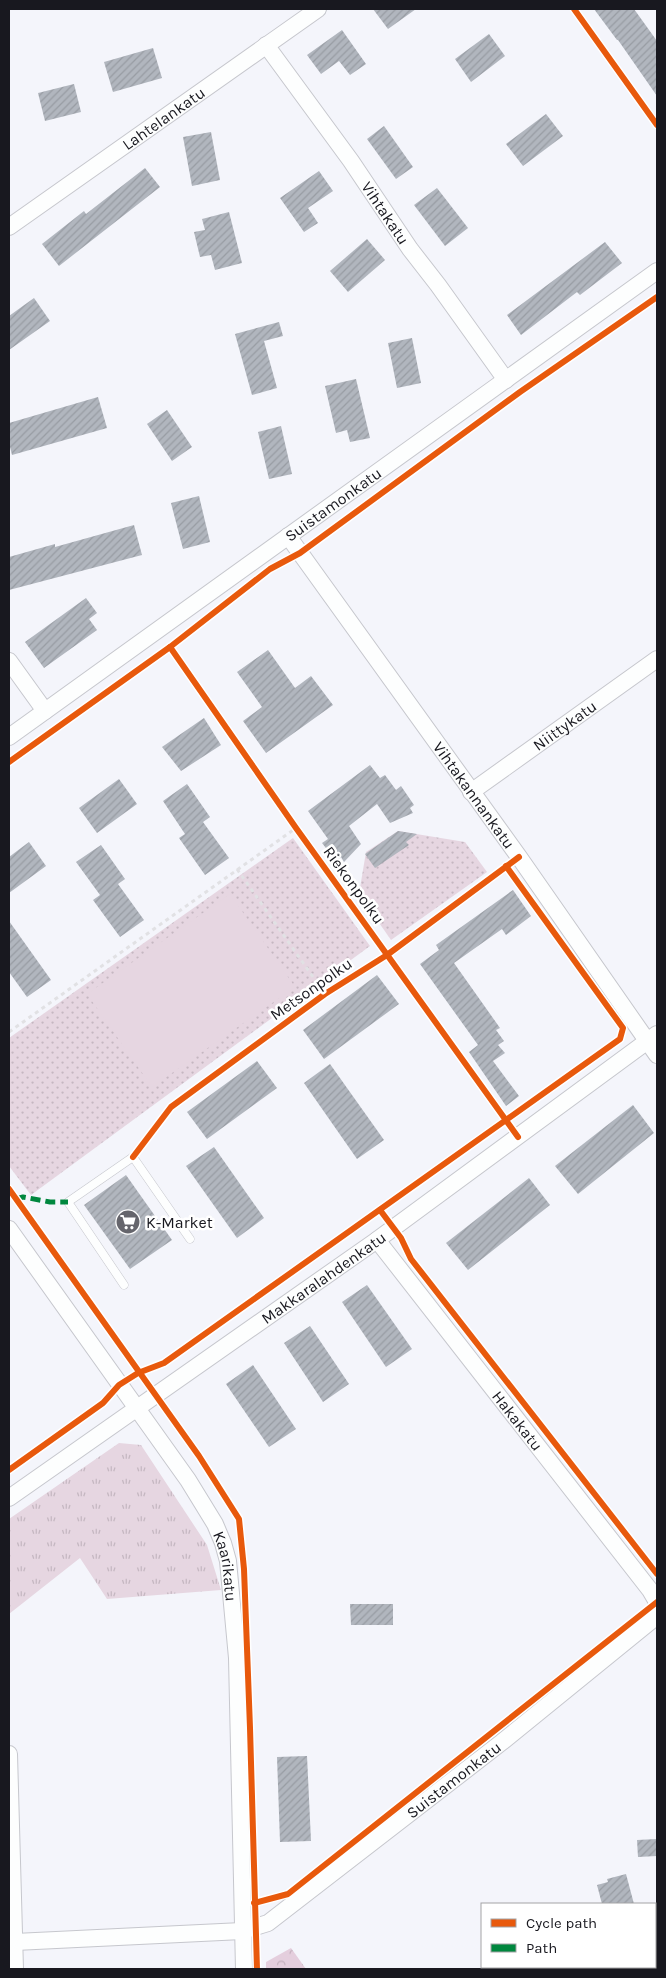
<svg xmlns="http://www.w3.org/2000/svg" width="666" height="1978" viewBox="0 0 666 1978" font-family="Karla,sans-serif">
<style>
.grass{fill:url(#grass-tufts)}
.forest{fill:url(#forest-crowns)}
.park{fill:url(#park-dots)}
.garden{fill:#e6d6e1}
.building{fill:url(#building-hatch)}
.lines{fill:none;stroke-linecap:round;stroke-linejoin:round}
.lane-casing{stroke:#c6c7cd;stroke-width:9}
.street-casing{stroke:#c6c7cd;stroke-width:18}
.path{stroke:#e1e1e4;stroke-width:3;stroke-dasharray:4 4;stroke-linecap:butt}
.lane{stroke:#fdfefe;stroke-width:8}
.street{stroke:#fdfefe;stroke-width:16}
.quiet{stroke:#00873e;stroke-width:5;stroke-dasharray:10 5;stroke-linecap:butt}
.cycleway-casing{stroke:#fff;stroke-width:9}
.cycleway{stroke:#e8590c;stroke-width:6}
.labels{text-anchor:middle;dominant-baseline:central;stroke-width:5;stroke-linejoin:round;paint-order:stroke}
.street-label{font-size:16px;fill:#18181f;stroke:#fff}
.poi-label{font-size:16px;fill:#18181f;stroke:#fff;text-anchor:start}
</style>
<defs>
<pattern id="grass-tufts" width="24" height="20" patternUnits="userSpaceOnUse" patternTransform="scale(1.25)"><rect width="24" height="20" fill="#e6d6e1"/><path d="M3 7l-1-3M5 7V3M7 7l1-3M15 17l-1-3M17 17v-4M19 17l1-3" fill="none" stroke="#c5b7c1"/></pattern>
<pattern id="forest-crowns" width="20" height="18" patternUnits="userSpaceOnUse" patternTransform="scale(1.25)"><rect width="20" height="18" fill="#e4cedd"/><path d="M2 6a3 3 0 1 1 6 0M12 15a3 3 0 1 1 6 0" fill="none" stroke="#c3b0bd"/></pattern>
<pattern id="park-dots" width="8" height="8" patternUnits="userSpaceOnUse" patternTransform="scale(1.25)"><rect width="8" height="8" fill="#e6d6e1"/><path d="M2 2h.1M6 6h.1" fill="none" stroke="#c5b7c1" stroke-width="1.8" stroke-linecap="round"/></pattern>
<pattern id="building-hatch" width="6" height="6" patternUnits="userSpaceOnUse" patternTransform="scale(1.25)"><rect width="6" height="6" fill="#b1b6be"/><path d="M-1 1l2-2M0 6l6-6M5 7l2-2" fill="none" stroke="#989ca3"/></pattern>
</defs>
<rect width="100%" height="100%" fill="#f4f5fb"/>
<!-- grass -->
<polygon class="grass" points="119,1443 141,1445 207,1545 221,1590 107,1599 80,1558 9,1614 9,1519"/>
<!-- forest -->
<polygon class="forest" points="291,1948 306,1969 266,1969 266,1962"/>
<!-- park -->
<g class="park">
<polygon points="398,831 465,842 487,872 391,940 359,894 366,852"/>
<polygon points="293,838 370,946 31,1195 9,1166 9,1038"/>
</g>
<!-- garden -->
<polygon class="garden" points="230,894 295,987 152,1087 87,994"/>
<!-- building -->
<g class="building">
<polygon points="373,9 416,9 388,29"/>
<polygon points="594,9 634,9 657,41 657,96 618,40 617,40"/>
<polygon points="342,30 366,64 350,75 339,61 321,74 307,55"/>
<polygon points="489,34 505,56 471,82 455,59"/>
<polygon points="153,48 162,78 113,92 104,62"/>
<polygon points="74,84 81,112 45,121 38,93"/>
<polygon points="546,114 563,136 523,166 506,144"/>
<polygon points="384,126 413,167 396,179 367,139"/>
<polygon points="211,132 220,180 192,186 183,137"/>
<polygon points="145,168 160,187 59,266 42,244 84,211 86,214"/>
<polygon points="319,171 333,191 308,208 318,223 304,232 280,198"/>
<polygon points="437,188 468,228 445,246 414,205"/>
<polygon points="229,212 242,263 215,270 211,255 200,257 194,232 205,230 202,219"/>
<polygon points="367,239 385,260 348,292 330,271"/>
<polygon points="605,242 622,263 580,295 577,292 521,335 507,315"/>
<polygon points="34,298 50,321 9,350 9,316"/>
<polygon points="279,322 283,336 264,341 277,388 252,395 235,334"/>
<polygon points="412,338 421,383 397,388 388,343"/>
<polygon points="356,379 370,438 350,442 347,430 336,433 325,386"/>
<polygon points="98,397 107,428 12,455 9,443 9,423"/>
<polygon points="167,410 192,447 172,461 147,424"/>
<polygon points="281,426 292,474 269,479 258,432"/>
<polygon points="199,496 210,542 183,549 171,503"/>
<polygon points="134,525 142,555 9,590 9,557 55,544 55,547"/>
<polygon points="86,598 97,613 89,619 97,630 44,668 25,642"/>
<polygon points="268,650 295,688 311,676 333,705 266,753 243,721 262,707 237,672"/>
<polygon points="204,718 221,745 181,771 162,747"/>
<polygon points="370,765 380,778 385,775 396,790 401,786 414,805 410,808 413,813 390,823 377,804 349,826 361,844 344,862 341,857 336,861 322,843 328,839 308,811"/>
<polygon points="119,779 137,804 97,833 79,808"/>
<polygon points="187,784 210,817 203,822 229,858 205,875 179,838 185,834 163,801"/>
<polygon points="398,831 417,834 406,842 409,845 375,868 365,854"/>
<polygon points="29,842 46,866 9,893 9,857"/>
<polygon points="101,845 125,879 118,884 144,920 120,937 93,900 100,895 76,862"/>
<polygon points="513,890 531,916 506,935 502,929 454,963 500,1028 496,1030 504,1041 498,1045 505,1053 493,1061 519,1096 506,1106 469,1052 478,1045 420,964 439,950 436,945"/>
<polygon points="9,921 51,980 27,997 9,972"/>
<polygon points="377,975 399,1004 324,1059 303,1030"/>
<polygon points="257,1061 277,1088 207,1139 187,1112"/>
<polygon points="330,1064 384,1140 357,1159 304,1083"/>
<polygon points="633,1105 654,1133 578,1194 555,1166"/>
<polygon points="214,1147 264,1218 237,1238 186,1166"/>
<polygon points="126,1175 172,1240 130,1269 84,1205"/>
<polygon points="529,1178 550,1205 468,1270 446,1243"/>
<polygon points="367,1285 412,1349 386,1367 342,1302"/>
<polygon points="310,1326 349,1384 323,1402 284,1343"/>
<polygon points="253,1365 296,1429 269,1447 226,1384"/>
<polygon points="350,1604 393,1604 393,1625 351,1625"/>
<polygon points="307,1756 311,1841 280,1842 277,1757"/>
<polygon points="657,1839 657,1856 638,1857 637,1840"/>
<polygon points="626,1874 634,1904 602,1904 597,1885 608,1882 607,1879"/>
</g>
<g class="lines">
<defs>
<polyline id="lane" points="124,1285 68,1202 133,1157 190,1239"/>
<g id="street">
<path id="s1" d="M266,45L351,161L410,249L438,285L506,380"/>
<path id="s2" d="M9,227L318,9"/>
<path id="s3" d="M288,536L519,857L657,1055"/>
<polyline points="9,661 45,711"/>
<path id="s4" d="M9,737L657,271"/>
<path id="s5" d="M471,792L657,659"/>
<path id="s6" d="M9,1229L188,1480L215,1524L223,1543L228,1561L237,1658L244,1969"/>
<path id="s7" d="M377,1240L650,1590L657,1602"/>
<path id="s8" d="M9,1498L377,1240L657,1034"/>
<polyline points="9,1754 15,1969"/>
<path id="s9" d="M15,1942L242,1931L268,1923L502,1742L657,1616"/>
</g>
</defs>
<!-- lane casing -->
<use href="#lane" class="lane-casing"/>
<!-- street casing -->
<use href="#street" class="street-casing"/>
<!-- path -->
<g class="path">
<polyline points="237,869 325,994"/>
<polyline points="9,1032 296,828"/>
</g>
<!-- lane -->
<use href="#lane" class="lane"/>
<!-- street -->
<use href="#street" class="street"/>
<!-- quiet -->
<polyline class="quiet" points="16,1199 23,1197 50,1202 68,1202"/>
<defs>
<g id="cycleway">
<polyline points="574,9 657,125"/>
<polyline points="170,647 296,828 518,1137"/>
<polyline points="9,762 170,647 270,569 300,553 520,392 657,297"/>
<polyline points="133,1157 171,1107 325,994 387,955 519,857"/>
<polyline points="9,1189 199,1456 239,1519 244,1569 250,1728 257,1969"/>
<polyline points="380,1210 401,1238 411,1259 657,1574"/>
<polyline points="9,1470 103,1403 119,1385 138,1373 164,1363 620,1039 623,1028 506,866"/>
<polyline points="254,1903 288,1894 657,1602"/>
</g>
</defs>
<!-- cycleway casing -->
<use href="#cycleway" class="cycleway-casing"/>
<!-- cycleway -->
<use href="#cycleway" class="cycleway"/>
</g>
<!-- icons -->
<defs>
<symbol id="supermarket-disc" viewBox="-11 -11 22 22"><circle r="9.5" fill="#65656c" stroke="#fff"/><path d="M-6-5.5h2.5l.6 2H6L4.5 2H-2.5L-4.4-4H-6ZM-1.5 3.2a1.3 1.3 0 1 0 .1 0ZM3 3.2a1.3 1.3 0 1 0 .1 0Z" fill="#fff"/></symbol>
</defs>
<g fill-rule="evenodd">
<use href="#supermarket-disc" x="114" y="1208" width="28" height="28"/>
</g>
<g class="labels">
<!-- street labels -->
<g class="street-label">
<text stroke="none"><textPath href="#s2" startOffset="189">Lahtelankatu</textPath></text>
<text stroke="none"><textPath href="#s1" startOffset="206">Vihtakatu</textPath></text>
<text stroke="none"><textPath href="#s4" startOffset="399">Suistamonkatu</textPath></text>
<text stroke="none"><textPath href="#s5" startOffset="115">Niittykatu</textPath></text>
<text stroke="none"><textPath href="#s3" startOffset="319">Vihtakannankatu</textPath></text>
<text transform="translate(354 885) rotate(54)">Riekonpolku</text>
<text transform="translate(311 989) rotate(-35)">Metsonpolku</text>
<text stroke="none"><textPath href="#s8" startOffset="384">Makkaralahdenkatu</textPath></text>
<text stroke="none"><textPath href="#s7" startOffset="229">Hakakatu</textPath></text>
<text stroke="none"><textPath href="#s6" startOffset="404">Kaarikatu</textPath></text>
<text stroke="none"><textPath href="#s9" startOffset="489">Suistamonkatu</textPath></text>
</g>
<!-- poi labels -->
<g class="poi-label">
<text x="146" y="1222">K-Market</text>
</g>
</g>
<!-- border -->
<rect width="666" height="1978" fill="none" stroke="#18181f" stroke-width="20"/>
<!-- legend -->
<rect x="481" y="1903" width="175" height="65" fill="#ffffff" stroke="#a3a3a5"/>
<rect x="491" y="1919" width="25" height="8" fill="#e8590c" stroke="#a3a3a5"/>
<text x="526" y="1928" font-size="15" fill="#18181f">Cycle path</text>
<rect x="491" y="1944" width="25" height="8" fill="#00873e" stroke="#a3a3a5"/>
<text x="526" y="1953" font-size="15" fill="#18181f">Path</text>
</svg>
